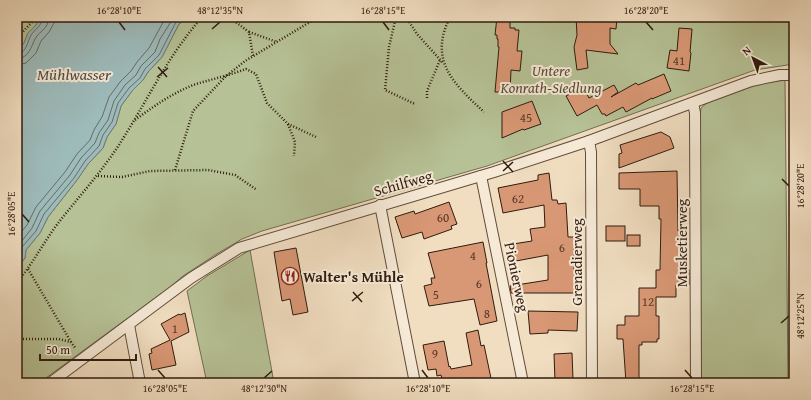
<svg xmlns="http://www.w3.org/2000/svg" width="811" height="400" viewBox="0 0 811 400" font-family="'Gentium Book Plus',serif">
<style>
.green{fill:#b6c296;stroke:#726e52}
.water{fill:#9dbbbb;stroke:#717b76}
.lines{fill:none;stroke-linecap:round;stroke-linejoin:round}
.shore{stroke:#666b64;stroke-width:1}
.building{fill:#d99875;stroke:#2f1b0e}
.street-casing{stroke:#604c3b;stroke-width:12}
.path{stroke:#2f1b0e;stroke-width:2.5;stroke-dasharray:1 2;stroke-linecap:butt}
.street{stroke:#f6ead7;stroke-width:10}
.ticks{fill:none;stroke:#2f1b0e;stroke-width:1.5}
.labels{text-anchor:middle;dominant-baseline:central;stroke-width:4;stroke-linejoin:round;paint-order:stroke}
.number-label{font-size:13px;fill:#5a3a28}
.park-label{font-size:15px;font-style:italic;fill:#584d37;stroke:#f6ead7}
.street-label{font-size:15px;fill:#2f1b0e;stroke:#f6ead7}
.poi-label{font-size:15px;font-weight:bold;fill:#2f1b0e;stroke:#f6ead7;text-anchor:start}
.water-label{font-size:16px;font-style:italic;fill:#504b42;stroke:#f6ead7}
.neatline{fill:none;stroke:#2f1b0e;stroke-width:1.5}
.ticks-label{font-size:10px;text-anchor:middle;fill:#2f1b0e}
</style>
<rect width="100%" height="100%" fill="#f1dec1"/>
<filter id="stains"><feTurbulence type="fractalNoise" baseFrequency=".005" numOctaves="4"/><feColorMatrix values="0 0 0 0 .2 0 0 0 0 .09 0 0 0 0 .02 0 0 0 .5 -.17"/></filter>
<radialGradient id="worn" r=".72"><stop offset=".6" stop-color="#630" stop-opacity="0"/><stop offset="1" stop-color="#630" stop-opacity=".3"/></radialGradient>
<!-- green -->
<g class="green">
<polygon points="17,17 40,17 36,25 28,33 24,43 17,52"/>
<polygon points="188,17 794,17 794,64 755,70 487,166 262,231 242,239 215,255 183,276 169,288 39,383 17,383 17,268 25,258 26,250 40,233 48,217 77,180 88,164 103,148 107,137 116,124 121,106 132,91 143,80 148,72 162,57 179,24"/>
<polygon points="785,80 788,383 701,383 700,117 701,108 707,103 758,84"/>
<polygon points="250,250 274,383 207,383 187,291 207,276"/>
</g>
<!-- water -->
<polygon class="water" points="40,17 188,17 179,24 162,57 148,72 143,80 132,91 121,106 116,124 107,137 103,148 88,164 77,180 48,217 40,233 26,250 25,258 17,268 17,52 24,43 28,33 36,25"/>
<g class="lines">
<!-- shore -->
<g class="shore">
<path d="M17,54C27,53 27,42 31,35C36,28 42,26 43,17"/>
<path d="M17,59C29,58 31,47 35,39C40,30 48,30 49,17"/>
<polyline points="17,65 26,63 36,53 41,41 49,32 54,23 55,17"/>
<polyline points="17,237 27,225 36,207 65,172 77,154 90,140 94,130 102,117 109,97 120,82 131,71 137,62 149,48 166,17"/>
<polyline points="17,247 32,228 40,211 70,175 81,158 95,143 99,133 108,120 114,101 125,85 136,75 141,66 155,52 160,39 174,17"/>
<polyline points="17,261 21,256 22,247 36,231 44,214 74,178 85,161 99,146 103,135 112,122 118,103 129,88 140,78 145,69 159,55 176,22 182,17"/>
</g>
</g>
<!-- building -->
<g class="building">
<polygon points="497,17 509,17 508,19 510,19 510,28 515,28 515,30 519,30 517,51 522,51 520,71 511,70 510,92 495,92 499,47 498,47 498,39 497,39 497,35 495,35"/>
<polygon points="576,17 617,17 616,29 610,28 610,44 618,54 586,50 588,68 577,70 574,47 577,35"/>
<polygon points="679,28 692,29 690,52 691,53 689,71 667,68 670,50 677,51"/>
<polygon points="664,74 671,91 652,99 652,98 626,112 623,107 606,116 605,114 602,114 597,105 577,116 566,96 583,87 589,98 614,85 618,92 611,97 636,83 638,85"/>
<polygon points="532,101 541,124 524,130 523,129 502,138 502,112"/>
<polygon points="661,132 670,137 674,148 619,168 619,154 622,153 620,145"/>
<polygon points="677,171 678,231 681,231 680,270 689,270 689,285 676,285 676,297 656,297 656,316 659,316 659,339 657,339 657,342 642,342 642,345 639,345 639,383 626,383 623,339 617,339 617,325 625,325 625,316 639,316 639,288 656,288 656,270 660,270 661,219 659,219 659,206 640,206 640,189 619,189 619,173"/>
<polygon points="549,173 552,200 557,200 558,204 566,203 568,237 574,237 574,273 577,273 577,293 511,293 510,286 548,280 548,255 516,261 513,244 532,241 530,229 545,227 544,205 503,213 498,188 538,180 538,175"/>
<polygon points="449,202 457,224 451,226 452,229 424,239 422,232 402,238 395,217 414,211 415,214"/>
<rect x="606" y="226" width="19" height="15"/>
<rect x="627" y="235" width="13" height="11"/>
<polygon points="483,242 487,263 486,263 497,321 480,325 474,299 429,306 424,286 432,284 431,278 435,278 428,253"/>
<polygon points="296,248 308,312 293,315 290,299 282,301 274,252"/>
<polygon points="528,311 578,312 577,331 548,330 548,333 530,334"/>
<polygon points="185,313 189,332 171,341 176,365 152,370 149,354 152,353 151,349 170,340 161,324 179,314 180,315"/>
<polygon points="478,330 481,346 484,345 492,383 443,383 441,375 437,376 436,369 428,370 423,345 444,341 449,367 450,366 451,369 472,365 466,333"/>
<polygon points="572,353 573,379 555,381 554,354"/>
</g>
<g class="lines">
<defs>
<g id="street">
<polyline points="693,103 695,113 696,383"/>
<polyline points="589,141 591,152 592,383"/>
<polyline points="481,176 523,383"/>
<polyline points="380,205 415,383"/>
<polyline points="129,325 140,383"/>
<polyline points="50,383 191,278 239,248 494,172 589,141 751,81 780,75 794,75"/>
</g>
</defs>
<!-- street casing -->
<use href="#street" class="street-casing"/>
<!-- path -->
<g class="path">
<polyline points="229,17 249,32 253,56"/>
<polyline points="396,17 389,47 385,90 415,104"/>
<polyline points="406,17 417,34 443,63"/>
<path d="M450,17C428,61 454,84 484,112"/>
<polyline points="249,32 277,42"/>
<polyline points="17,38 33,21 34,17"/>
<polyline points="427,98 427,91 440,60"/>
<path d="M135,120C154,106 174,92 196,84C213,79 230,75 246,69L256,74L267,103L288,124L316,137"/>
<polyline points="288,124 295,142 294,156"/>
<polyline points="175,170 193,111 225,77 245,61 310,22 322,17"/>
<polyline points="98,176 122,177 150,171 208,170 235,175 257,190"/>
<polyline points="28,269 71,342"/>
<path d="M17,282C33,264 44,241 59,222C81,194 105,168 124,137C150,95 169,55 202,17"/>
<polyline points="17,339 59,339 71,342 76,349"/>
</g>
<!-- street -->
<use href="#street" class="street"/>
</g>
<!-- ticks -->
<path class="ticks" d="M119,22L125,30M383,22L389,30M646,22L653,30M212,29L220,22M158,67L167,77M157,77L168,68M503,161L513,172M503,171L513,162M782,179L789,186M22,214L29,222M353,292L362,302M352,301L363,292M781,323L789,316M158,370L165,378M422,370L428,378M685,370L692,378M264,378L272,371"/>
<!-- icons -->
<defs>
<symbol id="restaurant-ring" viewBox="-11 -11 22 22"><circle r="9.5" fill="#f6ead7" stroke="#8f2418" stroke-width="1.5"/><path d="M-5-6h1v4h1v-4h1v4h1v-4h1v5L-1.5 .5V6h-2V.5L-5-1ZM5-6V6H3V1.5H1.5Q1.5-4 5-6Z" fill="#8f2418"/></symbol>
</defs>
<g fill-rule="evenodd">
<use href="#restaurant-ring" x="280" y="266" width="20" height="20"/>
</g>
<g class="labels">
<!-- number labels -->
<g class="number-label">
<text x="679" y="60">41</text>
<text x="526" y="117">45</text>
<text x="518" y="198">62</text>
<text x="443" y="217">60</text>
<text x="562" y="247">6</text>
<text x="473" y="255">4</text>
<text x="479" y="283">6</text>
<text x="436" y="294">5</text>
<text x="648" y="301">12</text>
<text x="487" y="313">8</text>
<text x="175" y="328">1</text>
<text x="435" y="353">9</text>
</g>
<!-- park labels -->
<g class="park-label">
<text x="551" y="70">Untere<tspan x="551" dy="17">Konrath-Siedlung</tspan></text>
</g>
<!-- street labels -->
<g class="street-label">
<text transform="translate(403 183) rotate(-16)">Schilfweg</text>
<text transform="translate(681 243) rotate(-90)">Musketierweg</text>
<text transform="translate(576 262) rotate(-90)">Grenadierweg</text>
<text transform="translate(517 277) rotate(78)">Pionierweg</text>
</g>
<!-- poi labels -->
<g class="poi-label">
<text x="303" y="276">Walter's Mühle</text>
</g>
<!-- water labels -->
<g class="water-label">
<text x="74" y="74">Mühlwasser</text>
</g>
</g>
<!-- margin -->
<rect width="811" height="400" fill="none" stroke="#f1dec1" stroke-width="44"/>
<!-- north arrow -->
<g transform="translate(753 58) rotate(319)" stroke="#f6ead7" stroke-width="3" paint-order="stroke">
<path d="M0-3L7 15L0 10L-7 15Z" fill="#2f1b0e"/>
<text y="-6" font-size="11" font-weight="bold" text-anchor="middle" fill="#2f1b0e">N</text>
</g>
<!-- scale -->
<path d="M40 354v6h96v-6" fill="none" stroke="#2f1b0e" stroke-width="2"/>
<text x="46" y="354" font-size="12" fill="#2f1b0e" stroke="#f6ead7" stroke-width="3" paint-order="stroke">50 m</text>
<rect x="22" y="22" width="767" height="356" class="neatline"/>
<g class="ticks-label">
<text x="119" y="14">16°28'10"E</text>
<text x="220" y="14">48°12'35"N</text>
<text x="383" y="14">16°28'15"E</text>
<text x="646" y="14">16°28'20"E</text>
<text transform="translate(800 186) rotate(-90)" y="4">16°28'20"E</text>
<text transform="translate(11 214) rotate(-90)" y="4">16°28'05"E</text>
<text transform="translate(800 316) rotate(-90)" y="4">48°12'25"N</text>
<text x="165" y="392">16°28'05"E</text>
<text x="264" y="392">48°12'30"N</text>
<text x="428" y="392">16°28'10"E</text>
<text x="692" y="392">16°28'15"E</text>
</g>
<rect width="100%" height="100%" filter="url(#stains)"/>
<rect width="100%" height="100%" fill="url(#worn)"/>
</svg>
